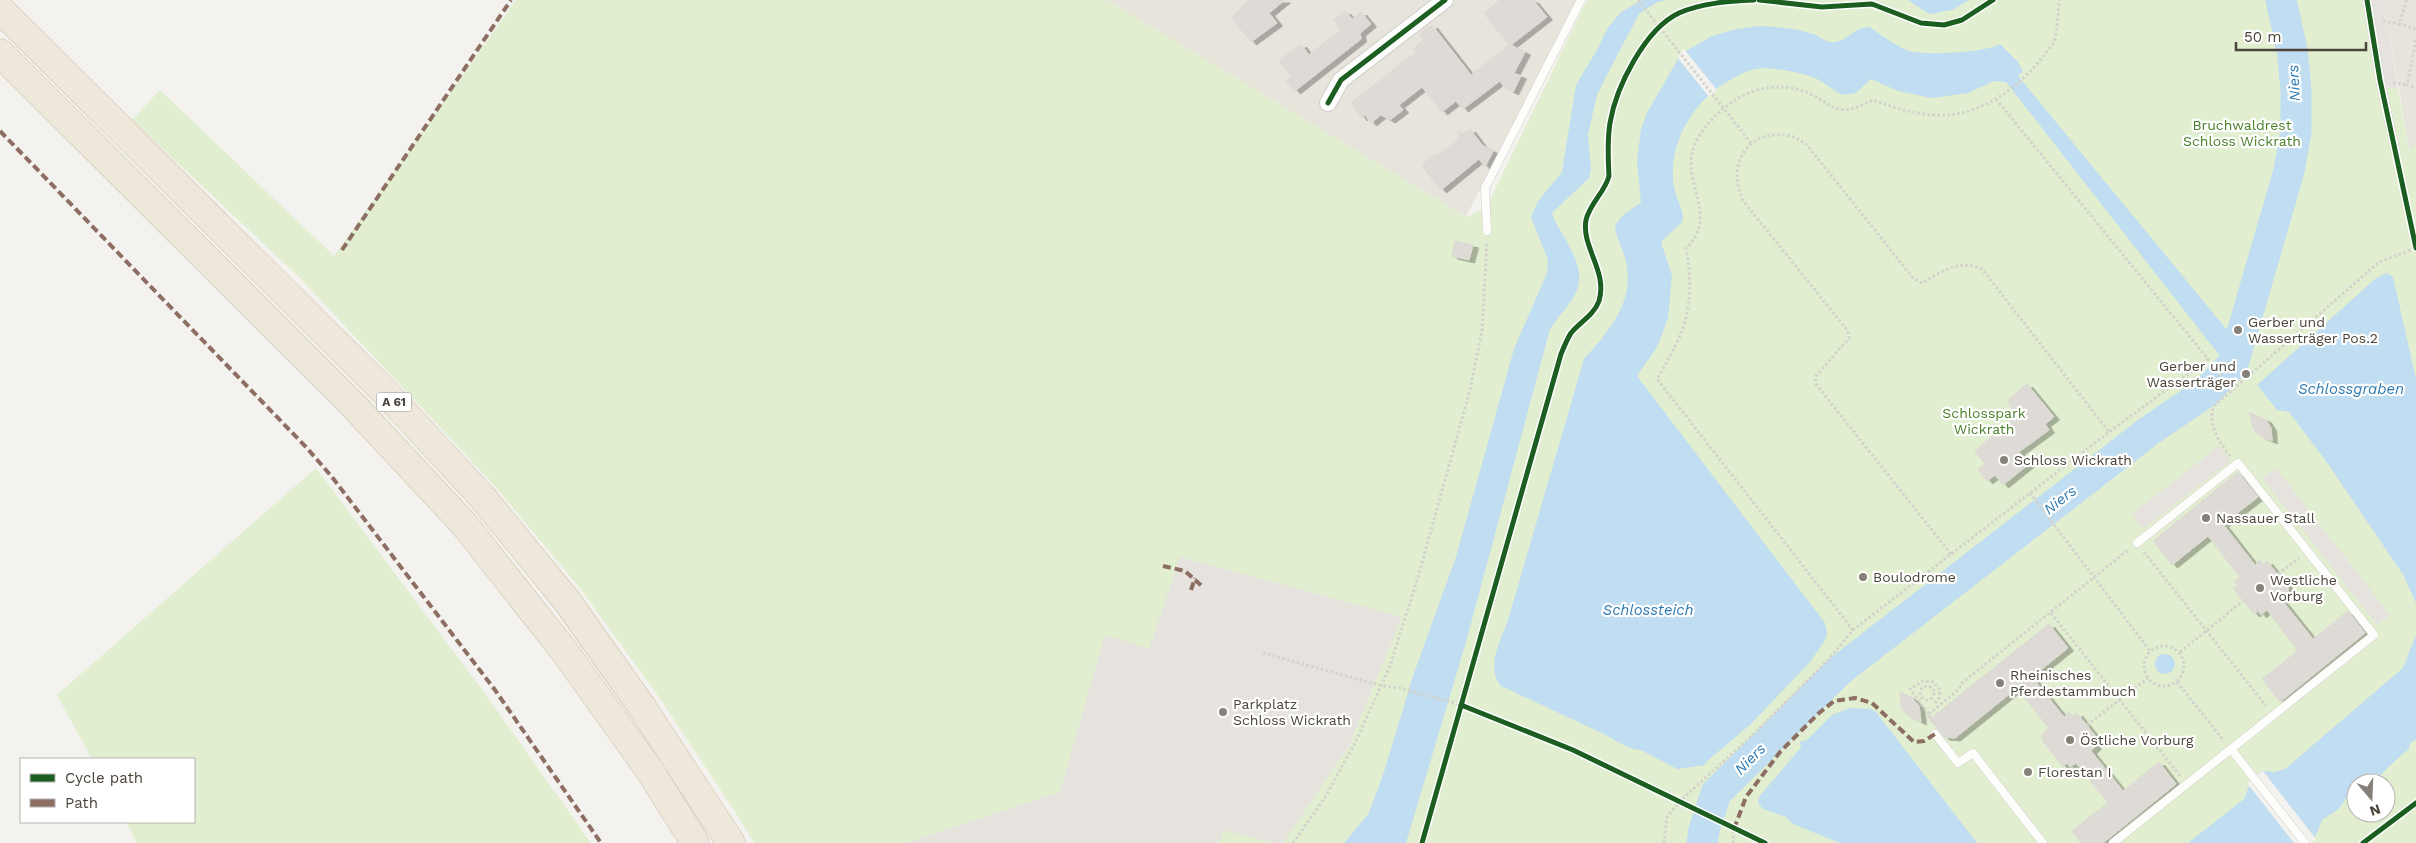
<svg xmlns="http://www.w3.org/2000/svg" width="2416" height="843" viewBox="0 0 2416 843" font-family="'Work Sans',sans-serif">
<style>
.residential{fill:#e7e4dc}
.green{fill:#e1eecf;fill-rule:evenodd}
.parking{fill:#e6e3df}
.water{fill:#c0ddf1}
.pier{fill:#f4f2ee}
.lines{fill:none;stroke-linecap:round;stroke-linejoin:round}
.river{stroke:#c0ddf1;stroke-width:31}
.building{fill:#dedbd6;stroke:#dcd9d4;filter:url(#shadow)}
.lane-casing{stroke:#d2d0cb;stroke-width:9}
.street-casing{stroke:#d2d0cb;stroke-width:18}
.highway-casing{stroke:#ccbfa9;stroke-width:29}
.path{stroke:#d3d2cc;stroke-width:3;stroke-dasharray:2.5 2.5;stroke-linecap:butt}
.lane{stroke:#fdfdfc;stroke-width:8}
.street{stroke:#fdfdfc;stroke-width:16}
.highway{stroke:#ede8db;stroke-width:28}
.quiet{stroke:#8d6e63;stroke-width:4;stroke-dasharray:8 4;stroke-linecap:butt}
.cycleway-casing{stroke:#fff;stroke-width:8}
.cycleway{stroke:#1b5e20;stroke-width:5}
.poi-dot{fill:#868178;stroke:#fff;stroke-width:2}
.labels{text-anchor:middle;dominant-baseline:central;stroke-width:4.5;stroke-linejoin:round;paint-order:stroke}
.shield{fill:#fff;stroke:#817c74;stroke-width:1}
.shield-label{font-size:12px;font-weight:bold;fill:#4b4439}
.park-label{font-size:14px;fill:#4a7f2a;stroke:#fff}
.poi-label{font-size:14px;fill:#4b4439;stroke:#fff;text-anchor:start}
.water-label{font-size:15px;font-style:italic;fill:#2e7ab2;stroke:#fff}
</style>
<defs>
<filter id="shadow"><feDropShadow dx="5.5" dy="3" stdDeviation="0" flood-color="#0004"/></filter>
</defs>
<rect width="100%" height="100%" fill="#f4f2ee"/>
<!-- residential -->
<g class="residential">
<polygon points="1107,0 1576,0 1466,217"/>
<polygon points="2384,0 2416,0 2416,158 2410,155"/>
</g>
<!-- green -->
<g class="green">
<path d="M516,0H1107L1466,217L1486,208L1587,0H2363L2376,85L2398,89L2409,150L2416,144V843H754L734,810L659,697L580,588L492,483L299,277L132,120L160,90L334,256ZM2356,783H2386V813H2356Z"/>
<polygon points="316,468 486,695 591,843 137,843 126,822 194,822 194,759 92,759 57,695"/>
</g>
<!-- parking -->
<g class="parking">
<polygon points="2363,0 2384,0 2398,89 2376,85"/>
<polygon points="2219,446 2230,461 2143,529 2132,514"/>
<polygon points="2276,468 2390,615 2377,625 2262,478"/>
<polygon points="1180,557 1402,617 1349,746 1283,843 1274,843 1224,830 1219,843 906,843 1060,792 1105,635 1149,649"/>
</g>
<!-- water -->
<g class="water">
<path d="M1642,0H1667L1657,2L1639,14L1610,69L1597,95L1591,121L1588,135L1591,168L1589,178L1552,213C1555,224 1563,234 1568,244C1592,287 1574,295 1550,329L1466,642L1406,843H1344L1369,813L1384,772L1413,676L1456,557L1514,349L1547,273L1548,260L1531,217L1538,201L1562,172L1576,85L1597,50L1607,29L1620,13Z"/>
<polygon points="1908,0 1969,0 1952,10 1929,14"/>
<path d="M1760,26C1777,27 1796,28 1813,34C1820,36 1823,41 1830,42C1846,44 1853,27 1869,27C1882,35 1895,46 1909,51C1924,56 1990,52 2000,44L2018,62L2023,71L2018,76L2237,342L2242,352L2239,362L2231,367L2216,351L2006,82L1994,81L1968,93L1932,98L1898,91L1871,79L1856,93L1843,95C1833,91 1826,83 1817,79C1801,72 1782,69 1764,68C1752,68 1743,73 1732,79C1697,97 1670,138 1673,179C1673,192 1681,204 1683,216L1682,222L1661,242L1672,276L1668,318L1657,347L1637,376L1825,623L1827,634L1824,642L1810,662L1750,725L1707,761L1705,765L1677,769L1641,750C1630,750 1616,741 1606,735L1501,686C1485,667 1501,640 1508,620L1584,359C1609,331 1635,302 1626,262C1624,250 1615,237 1615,225L1622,216L1641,202L1637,162L1641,129L1647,113L1678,59L1686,51L1712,36L1737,29Z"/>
<polygon points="2387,273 2393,277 2416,379 2416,603 2404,576 2326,461 2289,412 2277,410 2257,385 2375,279"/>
<path d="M2416,635V739L2410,743L2409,749C2399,757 2391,764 2382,774C2378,778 2373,778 2369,783H2356V795L2345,799L2339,809L2322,820L2315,837L2307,843H2188L2244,799L2249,786L2248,783L2262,771L2275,772L2285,769L2403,668Z"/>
<circle cx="2165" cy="664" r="10"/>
<polygon points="1850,708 1871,709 1876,712 1977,843 1840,843 1793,824 1786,817 1763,809 1758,803 1759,797 1801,747 1800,742 1807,740 1832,715"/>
</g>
<!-- pier -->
<g class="pier">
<polygon points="1684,49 1717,90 1709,97 1677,57"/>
<polygon points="2263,771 2316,839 2311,843 2294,843 2247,783"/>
</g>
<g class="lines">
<!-- river -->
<polyline class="river" points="1702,843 1704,830 1716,793 1840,670 2149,431 2205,393 2233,364 2289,171 2296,131 2296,89 2292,50 2281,0"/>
</g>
<!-- building -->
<g class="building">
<polygon points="1249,0 1285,0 1269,13 1277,23 1251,42 1232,18"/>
<polygon points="1500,0 1533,0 1547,17 1511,45 1525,52 1514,73 1521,76 1513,92 1504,87 1500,81 1463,109 1456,101 1442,112 1422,87 1399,105 1403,110 1390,120 1381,115 1371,123 1365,115 1362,118 1351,103 1416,52 1413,49 1424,40 1419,34 1432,25 1471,75 1509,45 1484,13"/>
<polygon points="1345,11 1352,19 1361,12 1371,24 1360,33 1361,39 1295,91 1286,81 1292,77 1279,61 1301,44 1309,55 1341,30 1334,20"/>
<polygon points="1470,129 1482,145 1493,151 1485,167 1479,159 1441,190 1423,167 1424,163 1433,156 1435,157 1456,142 1460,136 1457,131 1463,134"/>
<polygon points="1455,241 1473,245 1469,260 1452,256"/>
<polygon points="2027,384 2054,417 2045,424 2049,430 2019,452 2029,464 2003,485 1995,475 1987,481 1978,469 1985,464 1975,451 2017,415 2009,404 2009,399"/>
<polygon points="2249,412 2266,420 2271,428 2272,441 2260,436 2254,430"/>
<polygon points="2238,472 2258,497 2223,524 2255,565 2260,560 2263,565 2267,561 2288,587 2288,593 2281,599 2313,639 2348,611 2365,633 2280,702 2262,679 2298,651 2267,610 2261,615 2258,611 2254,614 2233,588 2238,586 2234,581 2240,577 2208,536 2172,565 2153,541"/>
<polygon points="2049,624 2068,648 2032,677 2064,717 2069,712 2073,717 2077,713 2098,739 2092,741 2096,746 2091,751 2123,791 2159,762 2176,784 2103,843 2081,843 2072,831 2108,803 2076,763 2070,767 2067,763 2063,767 2042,740 2042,734 2049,728 2017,688 1955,738 1944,737 1930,719"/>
<polygon points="1900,692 1912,698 1919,706 1921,722 1907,715 1901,707"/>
</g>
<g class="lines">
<defs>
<g id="lane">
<polyline points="2367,0 2380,80 2396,152"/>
<polyline points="1487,231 1485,188 1581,0"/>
<polyline points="1935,734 1958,763 1973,753 2043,843"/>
<polyline points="2231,749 2305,843"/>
<polyline points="2113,843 2374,635 2238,463 2137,543"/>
</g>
<polyline id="street" points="1328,103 1341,80 1445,0"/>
<g id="highway">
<polyline points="0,9 382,389 483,498 567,601 642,707 731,843"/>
<polyline points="0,53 353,405 464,524 565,652 650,771 695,843"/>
</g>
</defs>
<!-- lane casing -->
<use href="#lane" class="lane-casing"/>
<!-- street casing -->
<use href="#street" class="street-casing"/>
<!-- highway casing -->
<use href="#highway" class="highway-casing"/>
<!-- path -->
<g class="path">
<polyline points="1638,0 1751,143"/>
<polyline points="2407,0 2399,24 2416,29"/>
<polyline points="2383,21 2399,24"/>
<polyline points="2416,40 2407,85 2416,88"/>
<polyline points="2393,83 2407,85"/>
<polyline points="1996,99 2208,359 2231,390"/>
<path d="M2230,456C2219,443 2207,422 2214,406L2379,262L2416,248"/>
<polyline points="2030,493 2150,651"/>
<polyline points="2144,552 2266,706"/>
<path d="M1951,554L1815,383L1816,376L1849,338L1848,331L1744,202C1725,167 1747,127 1790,136C1796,137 1802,142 1807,145L1913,278L1922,283C1942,271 1960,259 1982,269L2109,432"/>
<polyline points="2278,574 2299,558"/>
<polyline points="2051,613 2180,776"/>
<path d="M1853,630L1657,379C1686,331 1696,305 1686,248C1723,214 1674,178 1698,138C1719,104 1758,78 1800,90C1835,101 1830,122 1873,100C1896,108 1918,116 1943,115C1983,115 2022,85 2045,54C2048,50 2052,46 2054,42C2058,29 2058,13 2059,0"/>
<circle cx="2164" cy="666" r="20"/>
<polyline points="2180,652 2243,601"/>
<polyline points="1263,653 1383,686 1400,688 1461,705"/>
<polyline points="2177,682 2224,741"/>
<circle cx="1927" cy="693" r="7"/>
<polyline points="1929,714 1910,689 1923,681 1934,682 1940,690 1939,698 1935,703"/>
<polyline points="1933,722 1928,715 1958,690 1962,683 2128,550"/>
<polyline points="2087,725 2148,678"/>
<polyline points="1293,843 1324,799 1356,741 1390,666 1418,577 1470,390 1482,331 1487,241"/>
<polyline points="1664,843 1667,817 1680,801 1756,732 1829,659 1853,630 2109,432 2208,359"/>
<polyline points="1733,843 1734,829"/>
</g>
<!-- lane -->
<use href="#lane" class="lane"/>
<!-- street -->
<use href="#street" class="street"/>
<!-- highway -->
<use href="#highway" class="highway"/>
<!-- quiet -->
<g class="quiet">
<polyline points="0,131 306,447 332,477 495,690 601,843"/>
<polyline points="342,250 511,0"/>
<polyline points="1163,566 1185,571 1203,587"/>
<polyline points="1191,590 1195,578"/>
<polyline points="1734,829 1746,797 1780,752 1819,713 1834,701 1855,698 1872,703 1914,742 1924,741 1935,734"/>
</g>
<defs>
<g id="cycleway">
<polyline points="1759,0 1822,7 1872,4 1921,23 1944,25 1962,20 1993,0"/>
<polyline points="2367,0 2380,80 2416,248"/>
<polyline points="1328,103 1341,80 1445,0"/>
<polyline points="1461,705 1573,750 1765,843"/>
<path d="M1422,843L1561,354C1564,347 1567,339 1571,333C1580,322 1594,315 1599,301C1608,271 1581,247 1586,220C1590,203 1605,192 1609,176C1608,158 1607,141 1610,123C1616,87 1645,29 1679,13C1702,3 1730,1 1754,0"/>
<polyline points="2363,843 2416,803"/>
</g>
</defs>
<!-- cycleway casing -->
<use href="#cycleway" class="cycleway-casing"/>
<!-- cycleway -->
<use href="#cycleway" class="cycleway"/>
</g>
<!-- markers -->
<g class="poi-dot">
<circle cx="2238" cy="330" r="5"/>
<circle cx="2246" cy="374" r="5"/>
<circle cx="2004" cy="460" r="5"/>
<circle cx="2206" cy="518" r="5"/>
<circle cx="1863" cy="577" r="5"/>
<circle cx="2260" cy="588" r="5"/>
<circle cx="2000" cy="683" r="5"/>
<circle cx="1223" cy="712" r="5"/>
<circle cx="2070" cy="740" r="5"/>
<circle cx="2028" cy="772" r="5"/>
</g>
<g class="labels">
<!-- shield labels -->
<rect class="shield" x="376.5" y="392.5" width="35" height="19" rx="4"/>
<g class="shield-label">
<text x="394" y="402">A 61</text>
</g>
<!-- park labels -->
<g class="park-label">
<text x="2242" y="125">Bruchwaldrest<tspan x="2242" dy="16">Schloss Wickrath</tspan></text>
<text x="1984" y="413">Schlosspark<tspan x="1984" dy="16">Wickrath</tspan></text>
</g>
<!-- poi labels -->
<g class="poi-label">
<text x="2248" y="322">Gerber und<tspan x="2248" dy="16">Wasserträger Pos.2</tspan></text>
<text x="2236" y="366" text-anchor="end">Gerber und<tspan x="2236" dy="16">Wasserträger</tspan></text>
<text x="2014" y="460">Schloss Wickrath</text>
<text x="2216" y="518">Nassauer Stall</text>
<text x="1873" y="577">Boulodrome</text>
<text x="2270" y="580">Westliche<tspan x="2270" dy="16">Vorburg</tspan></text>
<text x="2010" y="675">Rheinisches<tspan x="2010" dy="16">Pferdestammbuch</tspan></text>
<text x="1233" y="704">Parkplatz<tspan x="1233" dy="16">Schloss Wickrath</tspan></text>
<text x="2080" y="740">Östliche Vorburg</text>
<text x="2038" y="772">Florestan I</text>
</g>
<!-- water labels -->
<g class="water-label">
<text transform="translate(2294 83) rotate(-93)">Niers</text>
<text x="2351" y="389">Schlossgraben</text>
<text transform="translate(2060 500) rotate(-38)">Niers</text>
<text x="1648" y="610">Schlossteich</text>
<text transform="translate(1750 759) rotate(-45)">Niers</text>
</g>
</g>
<!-- legend -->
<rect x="20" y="758" width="175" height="65" fill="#ffffff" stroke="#b7b4b0"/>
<rect x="30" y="774" width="25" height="8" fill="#1b5e20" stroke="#b7b4b0"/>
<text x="65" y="783" font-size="15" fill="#4b4439">Cycle path</text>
<rect x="30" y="799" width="25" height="8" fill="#8d6e63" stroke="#b7b4b0"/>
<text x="65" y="808" font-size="15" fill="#4b4439">Path</text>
<!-- north arrow -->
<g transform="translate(2371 798) rotate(161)"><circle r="24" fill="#ffffff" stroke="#b7b4b0"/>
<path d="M0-4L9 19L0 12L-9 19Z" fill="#868178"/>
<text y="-8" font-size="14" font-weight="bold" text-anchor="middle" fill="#4b4439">N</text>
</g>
<!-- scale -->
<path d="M2236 42v8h130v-8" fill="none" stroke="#4b4439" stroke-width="2.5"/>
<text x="2244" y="42" font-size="15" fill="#4b4439" stroke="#ffffff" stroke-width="4" paint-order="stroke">50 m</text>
</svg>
